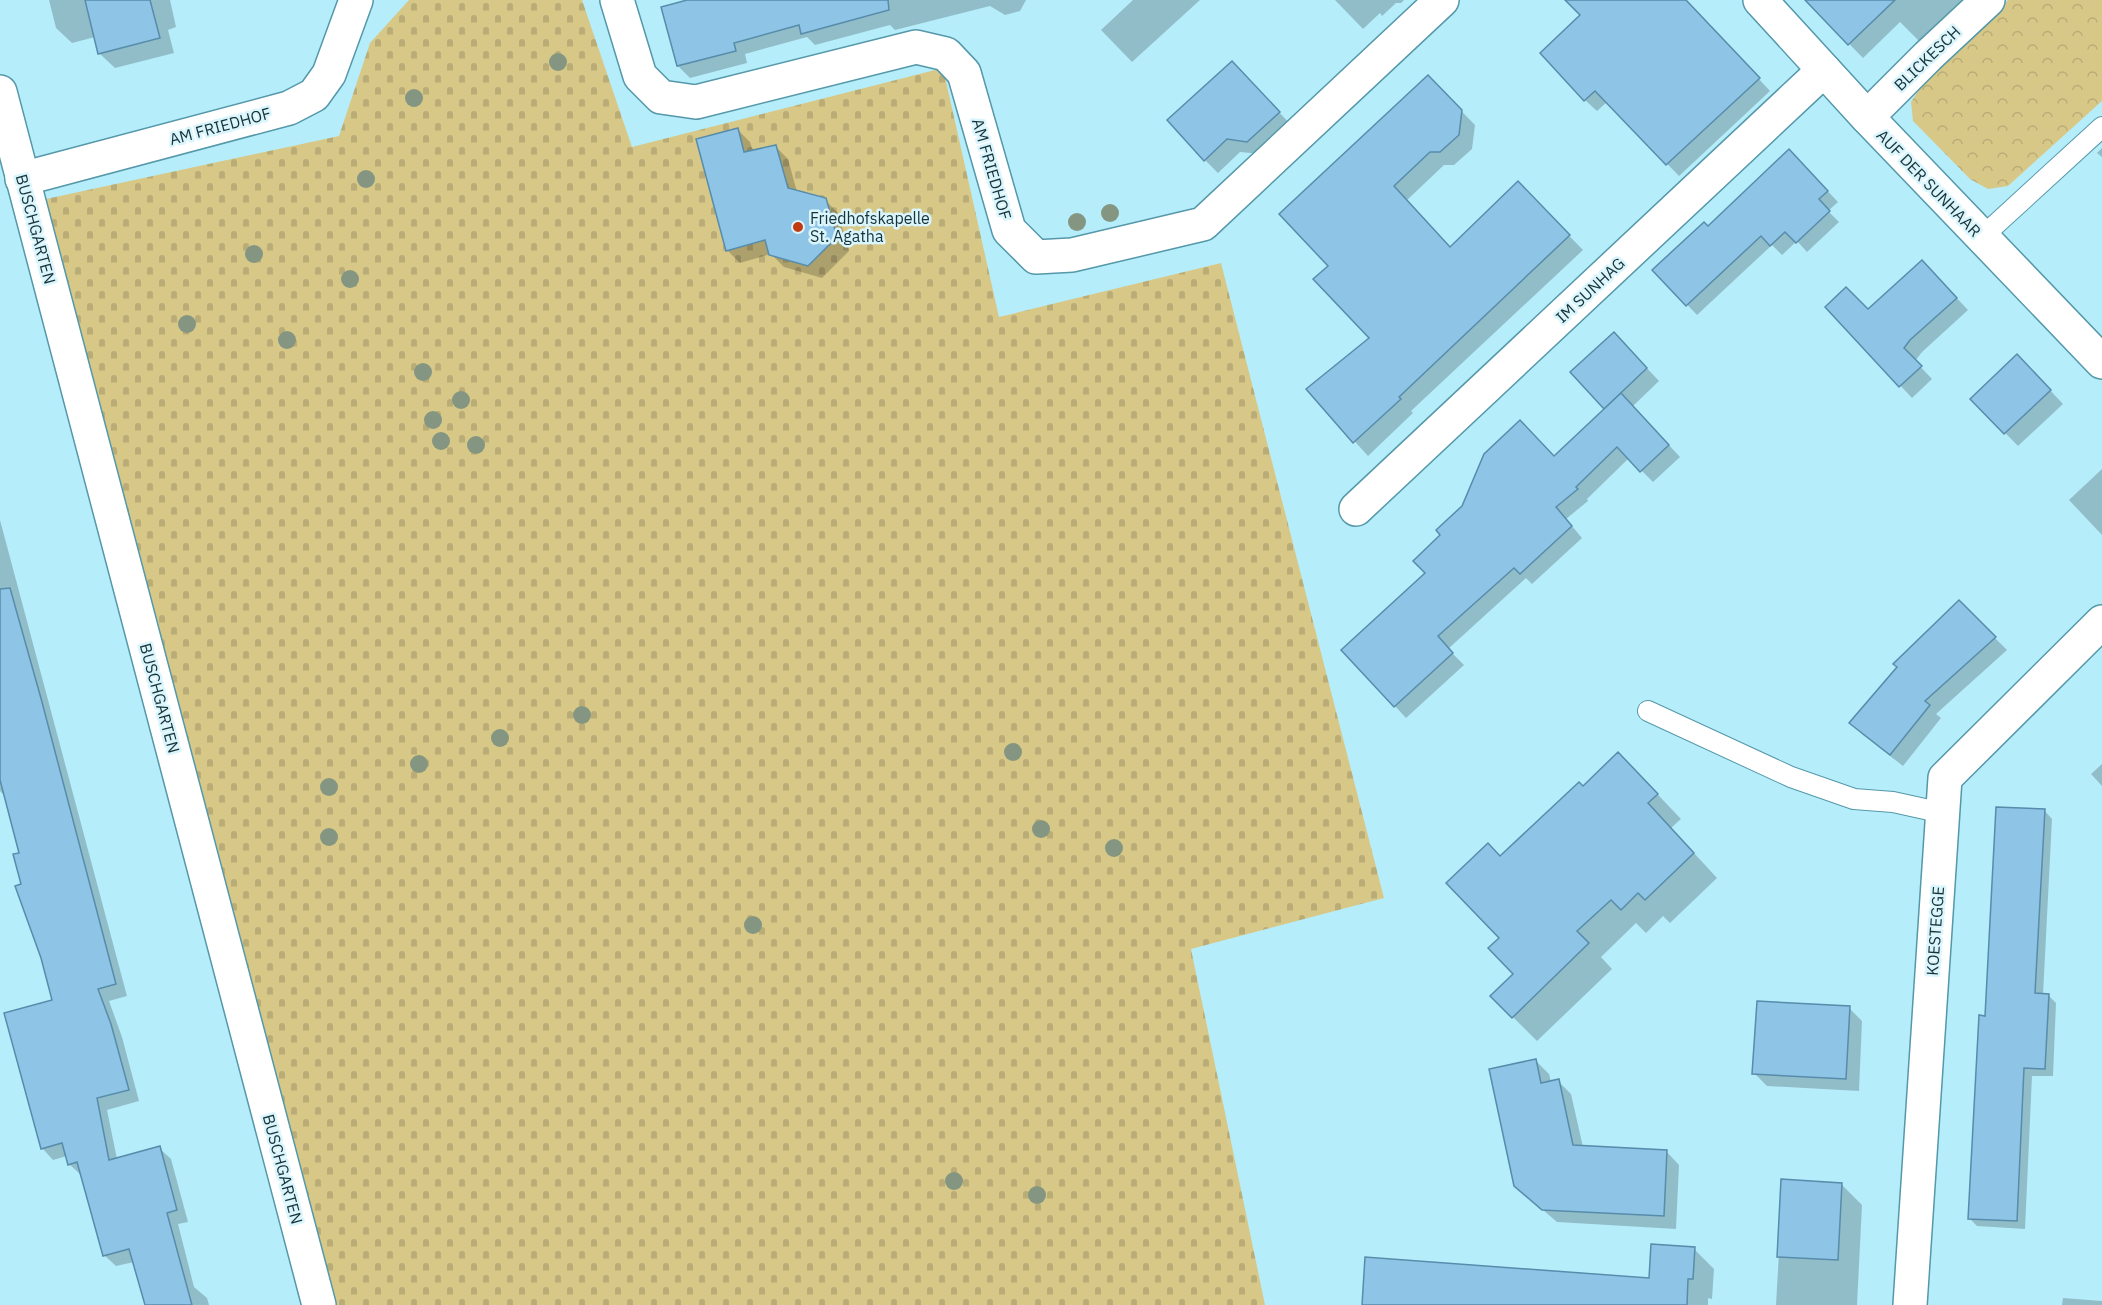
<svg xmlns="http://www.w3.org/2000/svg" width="2102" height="1305" viewBox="0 0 2102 1305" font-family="'IBM Plex Sans',sans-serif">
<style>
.cemetery{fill:url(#cemetery-stones)}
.park{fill:url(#park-crowns)}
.shadow{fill:#0003}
.building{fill:#8ec4e5;stroke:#578cab;stroke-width:1.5}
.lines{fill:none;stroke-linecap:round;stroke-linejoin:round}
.service-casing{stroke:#5498a9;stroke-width:22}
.minor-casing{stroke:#5498a9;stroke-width:36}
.service{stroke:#fff;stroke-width:20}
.minor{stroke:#fff;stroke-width:33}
.tree{fill:#849681}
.poi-dot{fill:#c23a0f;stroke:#daf5fc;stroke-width:2}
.labels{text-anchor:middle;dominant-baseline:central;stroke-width:5;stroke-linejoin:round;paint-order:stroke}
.street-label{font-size:16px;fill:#17333a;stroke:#daf5fc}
.poi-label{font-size:16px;fill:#17333a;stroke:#daf5fc;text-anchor:start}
</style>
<defs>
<pattern id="cemetery-stones" width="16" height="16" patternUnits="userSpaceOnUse" patternTransform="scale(1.5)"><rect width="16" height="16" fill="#d8c888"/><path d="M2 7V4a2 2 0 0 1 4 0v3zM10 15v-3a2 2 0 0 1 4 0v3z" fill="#b9ac76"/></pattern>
<pattern id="park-crowns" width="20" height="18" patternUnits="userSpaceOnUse" patternTransform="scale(1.5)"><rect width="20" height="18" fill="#d8c888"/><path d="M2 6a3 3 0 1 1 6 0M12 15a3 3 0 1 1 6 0" fill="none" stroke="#b9ac76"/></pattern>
</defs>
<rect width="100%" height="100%" fill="#b6edfb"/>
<!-- cemetery -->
<polygon class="cemetery" points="409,0 582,0 632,147 943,68 999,317 1221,263 1384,898 1191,949 1265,1305 337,1305 46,199 339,136 370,43"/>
<!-- park -->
<polygon class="park" points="2008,0 2102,0 2102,101 2008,186 1988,189 1970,179 1913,121 1911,102 1923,83"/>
<!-- shadow -->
<g class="shadow">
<polygon points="49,0 170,0 176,27 168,30 174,53 115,68 99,53 95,37 72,43 56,28"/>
<polygon points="693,0 1026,0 1020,11 1005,15 990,6 895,30 890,25 815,45 807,37 745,54 747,63 690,78 678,66"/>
<polygon points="1133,0 1200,0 1132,62 1101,30"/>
<polygon points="1335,0 1404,0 1401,3 1396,3 1382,16 1380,13 1363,29"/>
<polygon points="1567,0 1686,0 1770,91 1679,176 1607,102 1597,111 1585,100 1582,15"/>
<polygon points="1827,0 1969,0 1922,44 1900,22 1863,58 1816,10"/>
<polygon points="1245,76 1292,126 1261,154 1240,152 1218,173 1205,160"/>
<polygon points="1428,77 1475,125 1472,149 1454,165 1444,165 1406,201 1450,248 1518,183 1583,250 1411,411 1413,413 1368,456 1308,390 1371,338 1330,266"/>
<polygon points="737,129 750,142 753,151 775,146 788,159 797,192 825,200 838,213 849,251 822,278 784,267 771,254 740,263 727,250"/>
<polygon points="2102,148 2102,157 2097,153"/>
<polygon points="1800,162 1838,202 1828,211 1839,222 1807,252 1797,241 1782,255 1772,245 1697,315 1654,270 1708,228"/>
<polygon points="1933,273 1968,310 1922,352 1915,361 1932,379 1912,398 1827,307 1868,311"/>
<polygon points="1627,347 1659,381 1633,406 1680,457 1653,482 1629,458 1587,499 1588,501 1566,519 1582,538 1532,584 1526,578 1448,649 1464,665 1406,718 1343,650 1606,409 1573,372"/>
<polygon points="2030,369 2063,404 2018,446 1972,399"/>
<polygon points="2102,469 2102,535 2069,500"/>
<polygon points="0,520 127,996 109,1001 122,1037 139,1101 107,1110 117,1159 159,1148 171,1159 188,1222 178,1224 194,1287 207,1298 209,1305 146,1305 134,1262 116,1266 104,1255 81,1175 69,1164 67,1156 53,1160 42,1148 53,1001 23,885 21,854 6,797 0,791"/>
<polygon points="1959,602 2007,650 1936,714 1941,718 1903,766 1863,735 1851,723"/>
<polygon points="2102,764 2102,786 2091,774"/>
<polygon points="1643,779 1681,819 1671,828 1717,878 1670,923 1663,916 1646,933 1636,923 1601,957 1612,969 1537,1041 1492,996 1515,975 1501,938 1501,857 1583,788"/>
<polygon points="2044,810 2052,819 2043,995 2048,995 2056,1003 2053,1076 2032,1076 2025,1229 1977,1226 1969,1218 1986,1017"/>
<polygon points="1849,1008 1862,1021 1859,1091 1767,1086 1754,1073"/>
<polygon points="1536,1061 1549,1074 1551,1082 1558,1081 1571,1094 1583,1147 1666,1151 1679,1165 1676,1229 1557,1222 1515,1186"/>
<polygon points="1783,1181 1842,1185 1862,1205 1857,1305 1776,1305"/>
<polygon points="1694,1249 1714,1269 1712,1299 1708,1298 1708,1305 1363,1305 1650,1280"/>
<polygon points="2063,1298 2102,1301 2102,1305 2062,1305"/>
</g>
<!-- building -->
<g class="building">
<polygon points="85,0 150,0 160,38 98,54"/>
<polygon points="687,0 888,0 889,10 801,34 799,25 734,43 736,51 677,66 661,7"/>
<polygon points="1565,0 1686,0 1760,78 1666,165 1595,91 1584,101 1540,53 1580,15"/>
<polygon points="1805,0 1895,0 1848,45"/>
<polygon points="1232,61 1280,112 1247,142 1227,139 1204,161 1167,120"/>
<polygon points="1428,75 1462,110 1459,135 1440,152 1430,152 1394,186 1450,247 1518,181 1570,235 1399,397 1401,399 1353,443 1306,389 1369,338 1313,279 1328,266 1279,214"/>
<polygon points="738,128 744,152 776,145 788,188 826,198 837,237 808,266 769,255 765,240 726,251 696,139"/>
<polygon points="1789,149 1828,191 1819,199 1830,211 1796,243 1785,232 1770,246 1761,236 1686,306 1652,270 1704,222 1708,226"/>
<polygon points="1922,260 1957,298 1910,340 1904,348 1922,366 1899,387 1825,307 1846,287 1868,309"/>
<polygon points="1614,332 1647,368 1604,409 1570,372"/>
<polygon points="2017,354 2051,390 2004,434 1970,399"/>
<polygon points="1621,393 1669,445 1640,472 1617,447 1576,487 1578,489 1556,507 1572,526 1520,574 1514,568 1438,636 1453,653 1394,707 1341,650 1425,573 1413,561 1440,535 1436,530 1462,506 1484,454 1520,420 1554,456"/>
<polygon points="10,588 42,702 116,984 98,989 111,1024 129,1090 97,1098 109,1160 160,1146 177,1210 167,1213 192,1305 145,1305 129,1249 103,1256 77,1162 68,1165 62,1143 41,1149 4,1013 52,1000 41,958 15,886 21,884 13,854 19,853 0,780 0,589"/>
<polygon points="1959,600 1996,637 1925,701 1930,705 1890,755 1849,723 1897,667 1893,664"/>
<polygon points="1618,752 1658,794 1648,803 1694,853 1645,900 1638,893 1621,910 1611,900 1577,931 1589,943 1512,1018 1490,996 1513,974 1488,948 1499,938 1446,883 1488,843 1500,856 1579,782 1583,786"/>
<polygon points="1996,807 2045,809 2035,993 2049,994 2045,1069 2024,1068 2017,1221 1968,1219 1979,1015 1985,1016"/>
<polygon points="1757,1001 1850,1006 1846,1079 1752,1074"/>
<polygon points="1536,1059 1541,1083 1559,1079 1573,1145 1667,1150 1664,1216 1542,1210 1514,1186 1489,1069"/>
<polygon points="1781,1179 1842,1183 1838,1260 1777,1257"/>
<polygon points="1651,1244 1695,1247 1693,1279 1688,1279 1687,1305 1362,1305 1365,1257 1649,1278"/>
</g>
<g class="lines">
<defs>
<g id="service">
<polyline points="1982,237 2102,127"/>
<polyline points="1648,711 1791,777 1854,799 1893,802 1943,813"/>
</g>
<g id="minor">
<polyline points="617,0 640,76 661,97 696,102 916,47 946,54 964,73 1009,230 1036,257 1072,255 1203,224 1442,0"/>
<polyline points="1760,0 1867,117 2102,362"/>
<polyline points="0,92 319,1305"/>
<polyline points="1867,117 1928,56 1988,0"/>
<polyline points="22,179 289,108 314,95 329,74 356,0"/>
<polyline points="1356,509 1824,70"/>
<polyline points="1910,1305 1945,778 2102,622"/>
</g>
</defs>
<!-- service casing -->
<use href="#service" class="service-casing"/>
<!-- minor casing -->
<use href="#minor" class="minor-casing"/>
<!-- service -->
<use href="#service" class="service"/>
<!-- minor -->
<use href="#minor" class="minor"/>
</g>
<!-- trees -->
<g class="tree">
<circle cx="558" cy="62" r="9"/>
<circle cx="414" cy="98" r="9"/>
<circle cx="366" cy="179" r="9"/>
<circle cx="1110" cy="213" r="9"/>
<circle cx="1077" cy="222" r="9"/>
<circle cx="254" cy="254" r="9"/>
<circle cx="350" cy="279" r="9"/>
<circle cx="187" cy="324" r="9"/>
<circle cx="287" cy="340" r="9"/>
<circle cx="423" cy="372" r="9"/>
<circle cx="461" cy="400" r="9"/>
<circle cx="433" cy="420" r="9"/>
<circle cx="441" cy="441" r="9"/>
<circle cx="476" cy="445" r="9"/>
<circle cx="582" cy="715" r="9"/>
<circle cx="500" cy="738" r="9"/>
<circle cx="1013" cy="752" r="9"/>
<circle cx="419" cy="764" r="9"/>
<circle cx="329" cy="787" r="9"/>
<circle cx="1041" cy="829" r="9"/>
<circle cx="329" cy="837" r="9"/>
<circle cx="1114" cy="848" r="9"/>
<circle cx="753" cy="925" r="9"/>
<circle cx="954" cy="1181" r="9"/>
<circle cx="1037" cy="1195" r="9"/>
</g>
<!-- markers -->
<circle class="poi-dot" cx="798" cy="227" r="6"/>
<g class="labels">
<!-- street labels -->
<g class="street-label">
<text transform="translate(1927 58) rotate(-44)">BLICKESCH</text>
<text transform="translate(220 126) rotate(-15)">AM FRIEDHOF</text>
<text transform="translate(992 169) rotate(74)">AM FRIEDHOF</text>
<text transform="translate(1929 183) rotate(46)">AUF DER SUNHAAR</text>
<text transform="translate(36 229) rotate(75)">BUSCHGARTEN</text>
<text transform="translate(1590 290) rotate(-43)">IM SUNHAG</text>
<text transform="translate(160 698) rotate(75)">BUSCHGARTEN</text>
<text transform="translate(1935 931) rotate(-86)">KOESTEGGE</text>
<text transform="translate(283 1169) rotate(75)">BUSCHGARTEN</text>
</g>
<!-- poi labels -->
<g class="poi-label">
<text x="810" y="218">Friedhofskapelle<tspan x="810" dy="18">St. Agatha</tspan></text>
</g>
</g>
</svg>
